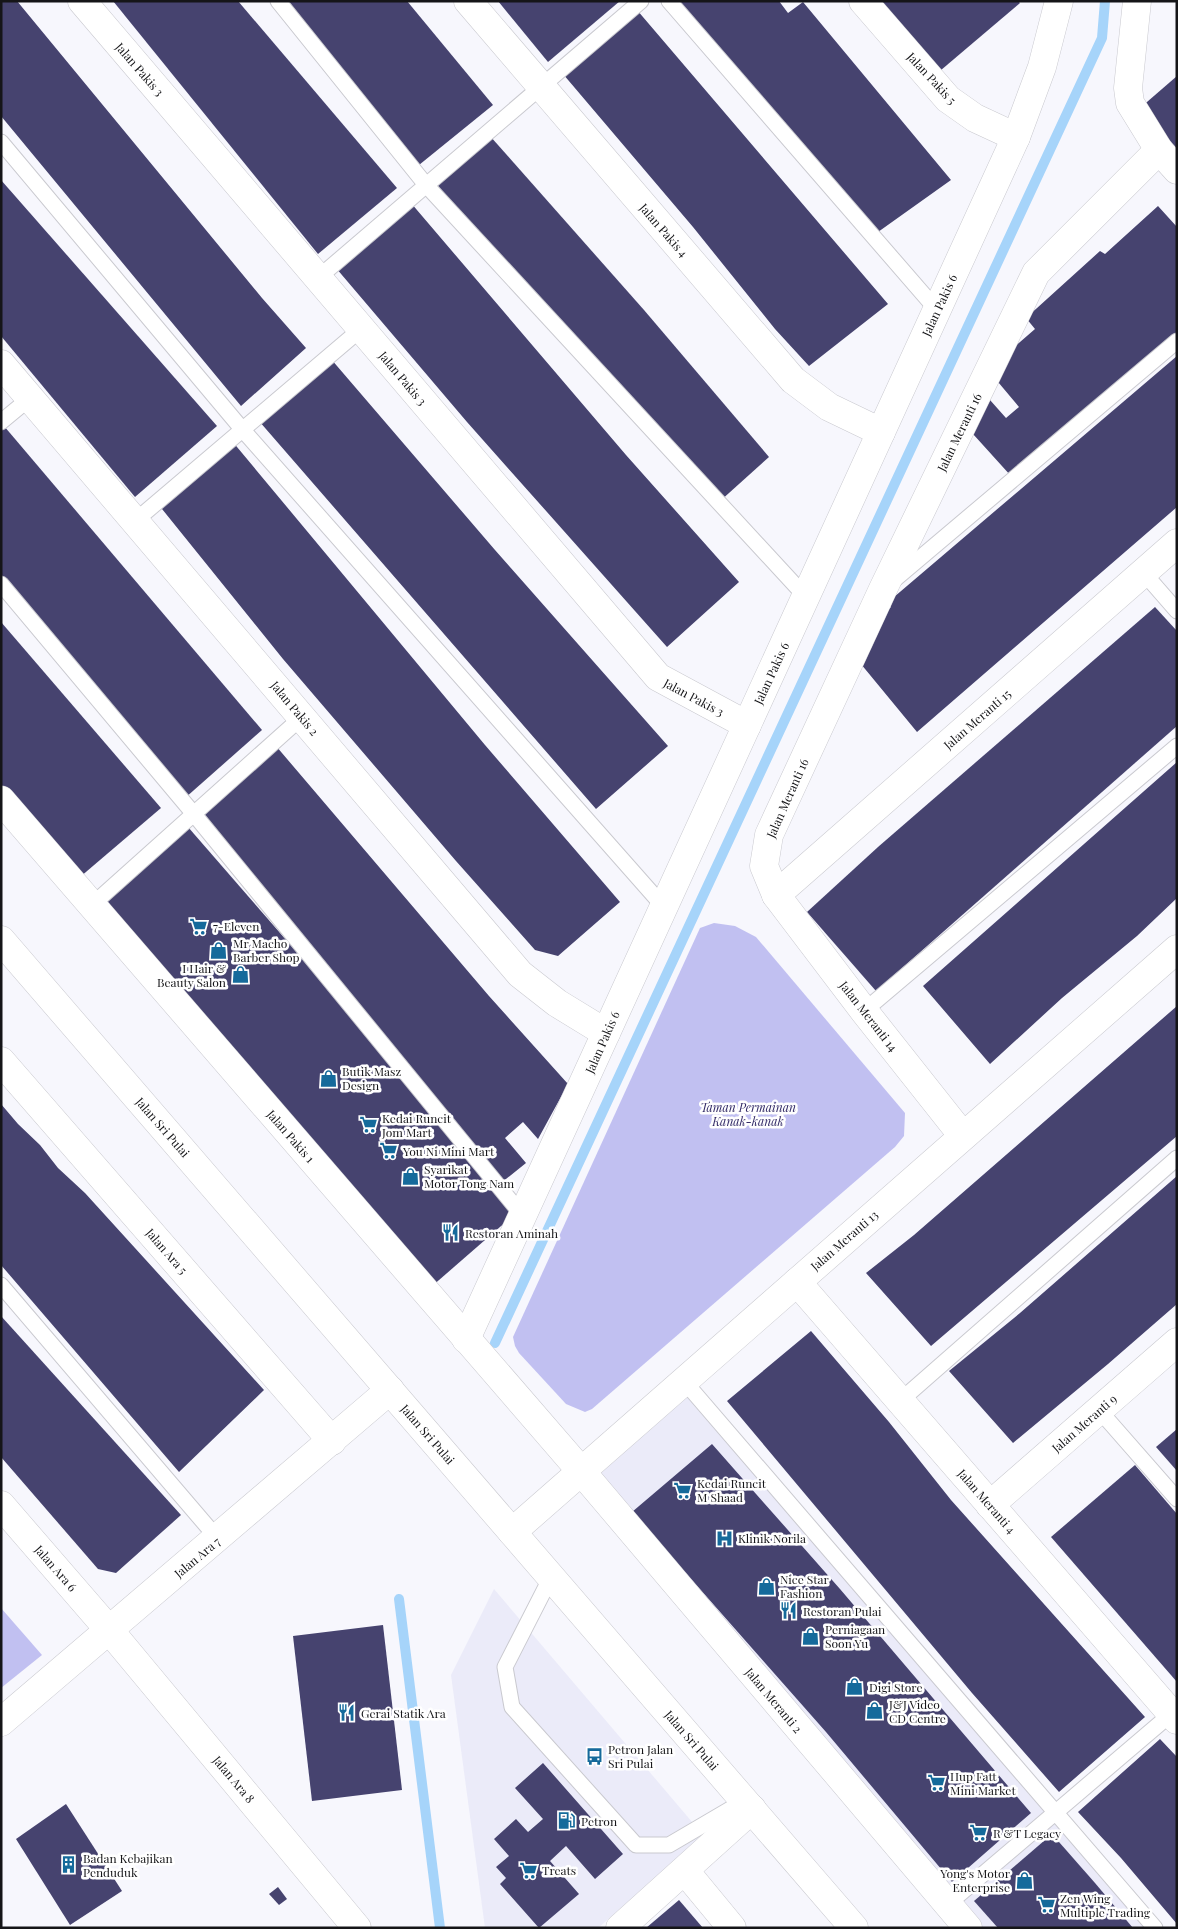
<svg xmlns="http://www.w3.org/2000/svg" width="1178" height="1929" viewBox="0 0 1178 1929" font-family="'Playfair Display',serif">
<style>
.built{fill:#ebebf9}
.green{fill:#c1c0f1}
.lines{fill:none;stroke-linecap:round;stroke-linejoin:round}
.stream{stroke:#a6d4fa;stroke-width:10}
.building{fill:#46436f}
.service-casing{stroke:#c9c9cf;stroke-width:17}
.minor-casing{stroke:#c9c9cf;stroke-width:29}
.tertiary-casing{stroke:#c9c9cf;stroke-width:29}
.service{stroke:#fff;stroke-width:15}
.minor{stroke:#fff;stroke-width:28}
.tertiary{stroke:#fff;stroke-width:28}
.labels{text-anchor:middle;dominant-baseline:central;stroke-width:5;stroke-linejoin:round;paint-order:stroke}
.street-label{font-size:12px;fill:#151518;stroke:#fff}
.poi-label{font-size:12px;fill:#151518;stroke:#fff;text-anchor:start}
.park-label{font-size:12px;font-style:italic;fill:#342c68;stroke:#fff}
</style>
<rect width="100%" height="100%" fill="#f7f7fd"/>
<!-- built -->
<g class="built">
<polygon points="697,1385 1164,1928 954,1928 578,1488"/>
<polygon points="494,1589 704,1836 598,1928 485,1928 451,1675"/>
</g>
<!-- green -->
<g class="green">
<polygon points="714,923 735,926 756,937 905,1113 904,1136 895,1147 592,1409 585,1412 566,1404 519,1353 515,1346 513,1337 700,928"/>
<polygon points="1,1608 42,1655 1,1688"/>
</g>
<g class="lines">
<!-- stream -->
<g class="stream">
<polyline points="495,1343 1102,38 1105,1"/>
<polyline points="399,1599 440,1928"/>
</g>
</g>
<!-- building -->
<g class="building">
<polygon points="1,1 17,1 262,298 306,348 241,406 1,116"/>
<polygon points="113,1 238,1 397,188 318,254"/>
<polygon points="288,1 407,1 493,105 419,165"/>
<polygon points="498,1 620,1 548,62"/>
<polygon points="677,1 779,1 788,13 803,2 951,180 871,237"/>
<polygon points="869,1 1018,1 1020,3 934,76"/>
<polygon points="637,10 888,304 809,366 775,329 693,227 563,74"/>
<polygon points="1177,76 1177,153 1140,108"/>
<polygon points="490,136 644,310 769,457 719,502 435,183"/>
<polygon points="1,180 217,426 135,497 1,336"/>
<polygon points="411,203 626,455 739,582 667,647 467,422 336,268"/>
<polygon points="1158,206 1177,227 1177,335 1011,476 973,434 990,400 1006,418 1019,407 993,376 1005,355 1035,329 1026,318 1100,251 1105,254"/>
<polygon points="1177,356 1177,507 917,732 856,658 867,628 891,607 887,603"/>
<polygon points="331,359 495,550 668,746 596,809 259,421"/>
<polygon points="4,426 262,730 185,798 1,578 1,428"/>
<polygon points="232,441 485,745 620,902 558,956 535,950 456,861 283,659 158,504"/>
<polygon points="1155,607 1177,631 1177,726 876,991 807,912 878,847"/>
<polygon points="1,622 161,808 73,883 1,799"/>
<polygon points="276,746 489,996 568,1084 538,1139 523,1122 505,1138 526,1163 501,1183 197,814"/>
<polygon points="1177,762 1177,898 1137,936 1062,998 990,1064 923,986"/>
<polygon points="188,827 294,949 515,1214 431,1287 103,903"/>
<polygon points="1177,1006 1177,1136 931,1346 866,1273 914,1235"/>
<polygon points="1,1104 18,1124 40,1145 58,1168 85,1193 264,1390 179,1472 1,1265"/>
<polygon points="1177,1176 1177,1304 1108,1364 1013,1443 949,1371 1020,1313"/>
<polygon points="1,1316 181,1515 116,1573 98,1569 1,1457"/>
<polygon points="811,1331 889,1422 951,1500 1145,1717 1059,1792 972,1693 727,1401"/>
<polygon points="1177,1429 1177,1471 1156,1447"/>
<polygon points="712,1444 840,1589 1031,1813 952,1882 826,1732 632,1512"/>
<polygon points="1135,1465 1177,1514 1177,1682 1051,1537"/>
<polygon points="383,1625 402,1790 312,1801 293,1636"/>
<polygon points="1160,1739 1177,1757 1177,1924 1121,1858 1078,1812"/>
<polygon points="543,1763 623,1854 595,1879 566,1846 550,1861 579,1894 539,1928 500,1884 506,1878 496,1867 509,1856 494,1839 516,1819 528,1832 543,1819 515,1788"/>
<polygon points="66,1804 122,1891 70,1925 16,1839"/>
<polygon points="1052,1834 1095,1883 1133,1928 998,1928 974,1901"/>
<polygon points="278,1887 287,1899 279,1905 269,1894"/>
<polygon points="679,1900 703,1928 646,1928"/>
</g>
<g class="lines">
<defs>
<g id="service">
<polyline points="278,1 426,185 806,597"/>
<polyline points="669,1 937,310"/>
<polyline points="1,142 242,429 664,907"/>
<polyline points="318,278 641,1"/>
<polyline points="1,422 30,398"/>
<polyline points="135,521 361,329"/>
<polyline points="1143,572 1177,611"/>
<polyline points="894,580 1177,341"/>
<polyline points="1,584 193,813 523,1216"/>
<polyline points="92,905 302,717"/>
<polyline points="864,1011 1177,746"/>
<polyline points="1,1285 218,1539"/>
<polyline points="684,1381 1155,1928"/>
<polyline points="900,1401 1177,1158"/>
<polyline points="1099,1410 1177,1499"/>
<polyline points="551,1577 505,1667 512,1707 636,1845 669,1845 744,1801"/>
<polyline points="948,1904 1171,1714"/>
</g>
<g id="minor">
<polyline points="82,1 658,677 747,725"/>
<polyline points="468,1 793,380 829,407 881,432"/>
<polyline points="863,1 948,99 975,118 1016,137"/>
<polyline points="1137,1 1128,88 1130,103 1159,150 1177,170"/>
<polyline points="1,364 520,974 557,1003 606,1033"/>
<polyline points="1,800 581,1471 968,1928"/>
<polyline points="776,895 1177,543"/>
<polyline points="1,1061 332,1441"/>
<polyline points="963,1136 864,1011 776,895 764,866 769,835 883,589 1036,273 1159,150"/>
<polyline points="797,1282 1177,1720"/>
<polyline points="466,1339 1016,137 1042,67 1059,1"/>
<polyline points="1,1505 110,1631 357,1928"/>
<polyline points="990,1505 1177,1342"/>
<polyline points="512,1532 1177,949"/>
<polyline points="1,1722 390,1390"/>
<polyline points="685,1871 732,1928"/>
<polyline points="620,1928 752,1809"/>
</g>
<polyline id="tertiary" points="1,940 854,1928"/>
</defs>
<!-- service casing -->
<use href="#service" class="service-casing"/>
<!-- minor casing -->
<use href="#minor" class="minor-casing"/>
<!-- tertiary casing -->
<use href="#tertiary" class="tertiary-casing"/>
<!-- service -->
<use href="#service" class="service"/>
<!-- minor -->
<use href="#minor" class="minor"/>
<!-- tertiary -->
<use href="#tertiary" class="tertiary"/>
</g>
<!-- icons -->
<defs>
<symbol id="supermarket-bare" viewBox="-9 -9 18 18"><path d="M-6-5.5h2.5l.6 2H6L4.5 2H-2.5L-4.4-4H-6ZM-1.5 3.2a1.3 1.3 0 1 0 .1 0ZM3 3.2a1.3 1.3 0 1 0 .1 0Z" fill="#156a9b" stroke="#fff" stroke-width="2.5" paint-order="stroke"/></symbol>
<symbol id="shop-bare" viewBox="-9 -9 18 18"><path d="M-5-2.5h2.3a2.7 3.5 0 0 1 5.4 0H5L5.5 6h-11ZM-1.5-2.5h3a1.5 2.3 0 0 0-3 0Z" fill="#156a9b" stroke="#fff" stroke-width="2.5" paint-order="stroke"/></symbol>
<symbol id="restaurant-bare" viewBox="-9 -9 18 18"><path d="M-5-6h1v4h1v-4h1v4h1v-4h1v5L-1.5 .5V6h-2V.5L-5-1ZM5-6V6H3V1.5H1.5Q1.5-4 5-6Z" fill="#156a9b" stroke="#fff" stroke-width="2.5" paint-order="stroke"/></symbol>
<symbol id="hospital-bare" viewBox="-9 -9 18 18"><path d="M-5-5h3v3.5h4V-5h3V5h-3V1.5h-4V5h-3Z" fill="#156a9b" stroke="#fff" stroke-width="2.5" paint-order="stroke"/></symbol>
<symbol id="bus-bare" viewBox="-9 -9 18 18"><path d="M-5-6H5V4H4V6H2V4H-2V6H-4V4H-5ZM-3.5-4V0h7V-4ZM-3.5 1.2v1.5H-2V1.2ZM2 1.2v1.5H3.5V1.2Z" fill="#156a9b" stroke="#fff" stroke-width="2.5" paint-order="stroke"/></symbol>
<symbol id="fuel-bare" viewBox="-9 -9 18 18"><path d="M-5.5-6h7V0h2V4h1.3V-2.5L3-4.5l.8-.8L6-3V5H2.5V1h-1V6h-7ZM-4.2-4.7v3.2H.2V-4.7Z" fill="#156a9b" stroke="#fff" stroke-width="2.5" paint-order="stroke"/></symbol>
<symbol id="building-bare" viewBox="-9 -9 18 18"><path d="M-4-6H4V6H1V3H-1V6H-4ZM-2.5-4.3h1.7v1.8h-1.7ZM.8-4.3h1.7v1.8H.8ZM-2.5-1h1.7V.8h-1.7ZM.8-1h1.7V.8H.8Z" fill="#156a9b" stroke="#fff" stroke-width="2.5" paint-order="stroke"/></symbol>
</defs>
<g fill-rule="evenodd">
<use href="#supermarket-bare" x="186" y="914" width="25" height="25"/>
<use href="#shop-bare" x="206" y="938" width="25" height="25"/>
<use href="#shop-bare" x="228" y="962" width="25" height="25"/>
<use href="#shop-bare" x="316" y="1066" width="25" height="25"/>
<use href="#supermarket-bare" x="356" y="1112" width="25" height="25"/>
<use href="#supermarket-bare" x="376" y="1138" width="25" height="25"/>
<use href="#shop-bare" x="398" y="1164" width="25" height="25"/>
<use href="#restaurant-bare" x="438" y="1220" width="25" height="25"/>
<use href="#supermarket-bare" x="670" y="1478" width="25" height="25"/>
<use href="#hospital-bare" x="712" y="1526" width="25" height="25"/>
<use href="#shop-bare" x="754" y="1574" width="25" height="25"/>
<use href="#restaurant-bare" x="776" y="1598" width="25" height="25"/>
<use href="#shop-bare" x="798" y="1624" width="25" height="25"/>
<use href="#shop-bare" x="842" y="1674" width="25" height="25"/>
<use href="#shop-bare" x="862" y="1698" width="25" height="25"/>
<use href="#restaurant-bare" x="334" y="1700" width="25" height="25"/>
<use href="#bus-bare" x="582" y="1744" width="25" height="25"/>
<use href="#supermarket-bare" x="924" y="1770" width="25" height="25"/>
<use href="#fuel-bare" x="554" y="1808" width="25" height="25"/>
<use href="#supermarket-bare" x="966" y="1820" width="25" height="25"/>
<use href="#building-bare" x="56" y="1852" width="25" height="25"/>
<use href="#supermarket-bare" x="516" y="1858" width="25" height="25"/>
<use href="#shop-bare" x="1012" y="1868" width="25" height="25"/>
<use href="#supermarket-bare" x="1034" y="1892" width="25" height="25"/>
</g>
<g class="labels">
<!-- street labels -->
<g class="street-label">
<text transform="translate(140 69) rotate(49)">Jalan Pakis 3</text>
<text transform="translate(932 78) rotate(47)">Jalan Pakis 5</text>
<text transform="translate(664 230) rotate(49)">Jalan Pakis 4</text>
<text transform="translate(939 305) rotate(-65)">Jalan Pakis 6</text>
<text transform="translate(403 378) rotate(50)">Jalan Pakis 3</text>
<text transform="translate(959 432) rotate(-64)">Jalan Meranti 16</text>
<text transform="translate(771 673) rotate(-65)">Jalan Pakis 6</text>
<text transform="translate(694 697) rotate(28)">Jalan Pakis 3</text>
<text transform="translate(295 708) rotate(50)">Jalan Pakis 2</text>
<text transform="translate(977 719) rotate(-41)">Jalan Meranti 15</text>
<text transform="translate(787 798) rotate(-66)">Jalan Meranti 16</text>
<text transform="translate(869 1016) rotate(52)">Jalan Meranti 14</text>
<text transform="translate(602 1042) rotate(-66)">Jalan Pakis 6</text>
<text transform="translate(163 1127) rotate(49)">Jalan Sri Pulai</text>
<text transform="translate(291 1136) rotate(49)">Jalan Pakis 1</text>
<text transform="translate(844 1240) rotate(-41)">Jalan Meranti 13</text>
<text transform="translate(167 1251) rotate(49)">Jalan Ara 5</text>
<text transform="translate(1084 1423) rotate(-41)">Jalan Meranti 9</text>
<text transform="translate(428 1434) rotate(49)">Jalan Sri Pulai</text>
<text transform="translate(987 1501) rotate(49)">Jalan Meranti 4</text>
<text transform="translate(197 1557) rotate(-40)">Jalan Ara 7</text>
<text transform="translate(56 1568) rotate(49)">Jalan Ara 6</text>
<text transform="translate(774 1700) rotate(50)">Jalan Meranti 2</text>
<text transform="translate(692 1740) rotate(49)">Jalan Sri Pulai</text>
<text transform="translate(234 1779) rotate(50)">Jalan Ara 8</text>
</g>
<!-- poi labels -->
<g class="poi-label">
<text x="213" y="926">7-Eleven</text>
<text x="233" y="943">Mr Macho<tspan x="233" dy="14">Barber Shop</tspan></text>
<text x="226" y="968" text-anchor="end">I Hair &amp;<tspan x="226" dy="14">Beauty Salon</tspan></text>
<text x="342" y="1071">Butik Masz<tspan x="342" dy="14">Design</tspan></text>
<text x="382" y="1118">Kedai Runcit<tspan x="382" dy="14">Jom Mart</tspan></text>
<text x="403" y="1151">You Ni Mini Mart</text>
<text x="424" y="1169">Syarikat<tspan x="424" dy="14">Motor Tong Nam</tspan></text>
<text x="465" y="1233">Restoran Aminah</text>
<text x="697" y="1483">Kedai Runcit<tspan x="697" dy="14">M Shaad</tspan></text>
<text x="738" y="1538">Klinik Norila</text>
<text x="780" y="1579">Nice Star<tspan x="780" dy="14">Fashion</tspan></text>
<text x="803" y="1611">Restoran Pulai</text>
<text x="825" y="1629">Perniagaan<tspan x="825" dy="14">Soon Yu</tspan></text>
<text x="869" y="1687">Digi Store</text>
<text x="889" y="1704">J&amp;J Video<tspan x="889" dy="14">CD Centre</tspan></text>
<text x="361" y="1713">Gerai Statik Ara</text>
<text x="608" y="1749">Petron Jalan<tspan x="608" dy="14">Sri Pulai</tspan></text>
<text x="950" y="1776">Hup Fatt<tspan x="950" dy="14">Mini Market</tspan></text>
<text x="581" y="1821">Petron</text>
<text x="993" y="1833">R &amp;T Legacy</text>
<text x="83" y="1858">Badan Kebajikan<tspan x="83" dy="14">Penduduk</tspan></text>
<text x="542" y="1870">Treats</text>
<text x="1010" y="1873" text-anchor="end">Yong's Motor<tspan x="1010" dy="14">Enterprise</tspan></text>
<text x="1060" y="1898">Zen Wing<tspan x="1060" dy="14">Multiple Trading</tspan></text>
</g>
<!-- park labels -->
<g class="park-label">
<text x="748" y="1107">Taman Permainan<tspan x="748" dy="14">Kanak-kanak</tspan></text>
</g>
</g>
<!-- border -->
<rect width="1178" height="1929" fill="none" stroke="#151518" stroke-width="5"/>
</svg>
